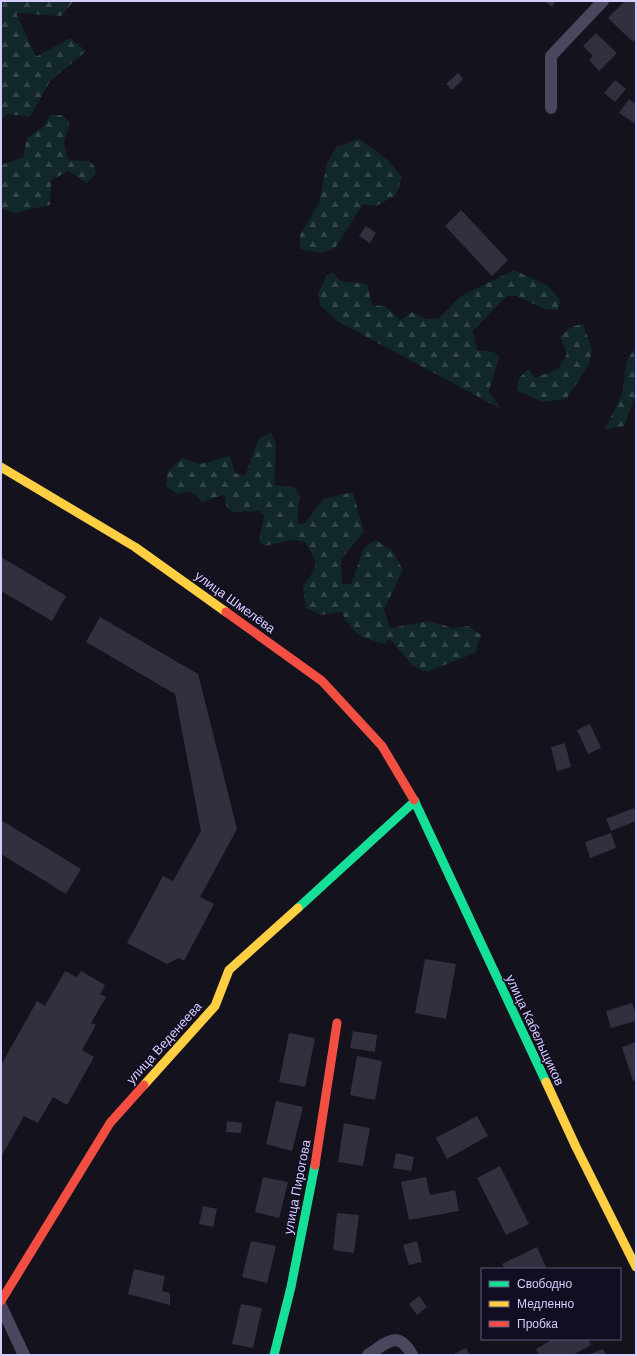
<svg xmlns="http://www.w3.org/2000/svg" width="637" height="1356" viewBox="0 0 637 1356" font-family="'DM Sans',sans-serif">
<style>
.forest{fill:url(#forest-firs)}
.building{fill:#322f3f}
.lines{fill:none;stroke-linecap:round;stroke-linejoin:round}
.street{stroke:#49465e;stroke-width:12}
.fast{stroke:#16e098;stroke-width:9}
.slow{stroke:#ffcf43;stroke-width:9}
.jam{stroke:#f24e42;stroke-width:9}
.labels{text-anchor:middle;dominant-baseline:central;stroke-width:3;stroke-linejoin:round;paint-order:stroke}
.street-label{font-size:13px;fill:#d6cdff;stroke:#120d21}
</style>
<defs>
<pattern id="forest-firs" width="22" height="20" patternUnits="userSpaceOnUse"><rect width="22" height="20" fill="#112729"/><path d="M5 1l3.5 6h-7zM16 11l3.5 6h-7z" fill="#334549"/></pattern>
</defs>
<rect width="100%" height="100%" fill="#14121d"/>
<!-- forest -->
<g class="forest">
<polygon points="1,1 74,1 61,16 16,13 36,57 70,38 86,51 50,81 30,117 8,114 1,120 1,77 3,71 1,68"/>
<polygon points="51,115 61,115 70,122 64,143 68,160 89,161 95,167 96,174 86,183 69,171 51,180 50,205 13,213 1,208 1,165 23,157 27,138 43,127"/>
<polygon points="359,139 387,159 402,177 396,195 376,206 363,204 335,248 321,253 300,249 300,235 319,203 327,163 336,147"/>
<polygon points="514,270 547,285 560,300 558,310 545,309 517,296 507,296 473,331 477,350 494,352 499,358 489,391 501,409 337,321 320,305 318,293 327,275 333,273 341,281 367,284 372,305 385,306 401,320 412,312 425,319 438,319 461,296"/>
<polygon points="583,324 592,349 589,365 566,399 542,402 517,390 519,378 529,369 535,378 558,369 567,354 560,337 570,327"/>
<path d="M636,349V398L634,399L624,426L605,429C611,416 620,401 623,389C627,372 622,361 636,349Z"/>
<path d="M271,432L276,444L274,485L295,487L300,497L298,508V524L305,523L323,499L353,492L364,532L341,559L342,584H351L364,548L375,540L392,550L403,570L384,609L390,628L429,621L453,628L469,626L481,635L475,653L427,672L413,666L389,638L386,644C359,637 355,636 341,612L321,615L306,608L303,586C319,564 319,566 305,542L291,540L265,546L259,541L264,516L260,511L233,512L227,508L224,495L202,502L191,491L177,494L166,486L168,471L182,458L200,464L230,456L235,473L245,476L259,439Z"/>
</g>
<!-- building -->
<g class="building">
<polygon points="545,1 556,1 552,7"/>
<polygon points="625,1 636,1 636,39 633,42 608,18"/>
<polygon points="596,33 617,53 599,71 589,60 593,56 583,46"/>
<polygon points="458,73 463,79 452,90 446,84"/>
<polygon points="615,80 626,89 615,102 604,93"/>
<polygon points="629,99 636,104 636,124 619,113"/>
<polygon points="461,210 508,260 492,276 445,226"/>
<polygon points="366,226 376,233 370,243 359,236"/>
<polygon points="1,557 66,596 52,621 1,591"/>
<polygon points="100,617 198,674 237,829 200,897 214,904 184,961 179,958 167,964 127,943 163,876 173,881 201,831 175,694 86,642"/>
<polygon points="590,724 601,748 588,754 577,730"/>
<polygon points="565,743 571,767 557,771 551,747"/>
<polygon points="634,808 636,813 636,821 611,831 606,819"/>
<polygon points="1,820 81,869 66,894 1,854"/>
<polygon points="611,833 616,848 590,858 585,842"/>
<polygon points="425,959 456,964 446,1019 415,1013"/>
<polygon points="65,971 77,977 81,971 105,985 100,994 106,997 91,1023 96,1025 82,1050 94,1057 67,1105 53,1097 38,1123 24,1116 1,1157 1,1065 37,1001 45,1006"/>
<polygon points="632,1003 636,1014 636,1021 611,1028 606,1011"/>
<polygon points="353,1031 377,1035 375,1052 350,1048"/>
<polygon points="289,1033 315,1038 305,1087 279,1082"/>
<polygon points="636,1042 636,1080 633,1081 622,1047"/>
<polygon points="357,1056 382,1061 375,1100 350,1095"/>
<polygon points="276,1101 303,1107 292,1151 266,1144"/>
<polygon points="477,1116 488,1136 447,1159 436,1138"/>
<polygon points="227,1121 242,1123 241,1133 226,1132"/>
<polygon points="344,1123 370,1128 363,1166 338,1162"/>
<polygon points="396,1153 414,1157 411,1171 393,1168"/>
<polygon points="500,1166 529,1224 506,1235 477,1178"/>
<polygon points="263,1177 288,1182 279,1218 255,1212"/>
<polygon points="426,1177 430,1195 455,1190 459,1211 409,1220 401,1182"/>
<polygon points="203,1206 217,1209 213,1227 199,1224"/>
<polygon points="337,1213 359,1215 354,1253 333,1250"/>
<polygon points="251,1241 276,1246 267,1283 242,1277"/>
<polygon points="417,1241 422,1262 409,1265 403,1245"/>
<polygon points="537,1247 546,1267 541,1269 505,1269 502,1264"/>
<polygon points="134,1269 165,1276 162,1291 170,1293 170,1305 128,1294"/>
<polygon points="419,1296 427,1307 417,1315 409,1304"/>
<polygon points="241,1304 262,1308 253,1348 232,1344"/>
<polygon points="553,1339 588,1339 591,1345 573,1355 539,1355 536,1349"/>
<polygon points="466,1348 470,1355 452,1355"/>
<polygon points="603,1349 606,1355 588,1355"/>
</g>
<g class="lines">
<!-- street -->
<g class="street">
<polyline points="551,108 551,56 603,1"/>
<polyline points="1,1306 24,1355"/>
<path d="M368,1355C387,1343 398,1329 412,1355"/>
</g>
<!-- fast -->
<g class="fast">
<polyline points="414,800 546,1082"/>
<polyline points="298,908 415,801"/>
<polyline points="274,1355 291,1287 315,1165"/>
</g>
<!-- slow -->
<g class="slow">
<polyline points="1,467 135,547 226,612"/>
<polyline points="546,1082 576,1147 636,1267"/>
<polyline points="144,1085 215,1006 229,970 298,908"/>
</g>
<!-- jam -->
<g class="jam">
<polyline points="226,612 322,681 382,746 414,800"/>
<polyline points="315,1165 337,1023"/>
<polyline points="1,1301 110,1123 144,1085"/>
</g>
</g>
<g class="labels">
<!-- street labels -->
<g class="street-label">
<text transform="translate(235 602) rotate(36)">улица Шмелёва</text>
<text transform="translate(535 1030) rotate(65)">улица Кабельщиков</text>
<text transform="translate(164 1043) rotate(-48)">улица Веденеева</text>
<text transform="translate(297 1187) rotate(-79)">улица Пирогова</text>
</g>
</g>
<!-- border -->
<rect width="637" height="1356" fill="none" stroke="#d6cdff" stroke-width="4"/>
<!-- legend -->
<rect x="481" y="1268" width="140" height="72" fill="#120d21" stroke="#605a7a"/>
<rect x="489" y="1281" width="20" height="6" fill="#16e098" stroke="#605a7a"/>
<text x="517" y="1288" font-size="12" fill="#d6cdff">Свободно</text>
<rect x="489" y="1301" width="20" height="6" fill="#ffcf43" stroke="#605a7a"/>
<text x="517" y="1308" font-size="12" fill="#d6cdff">Медленно</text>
<rect x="489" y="1321" width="20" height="6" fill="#f24e42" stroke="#605a7a"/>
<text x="517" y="1328" font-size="12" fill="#d6cdff">Пробка</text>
</svg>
